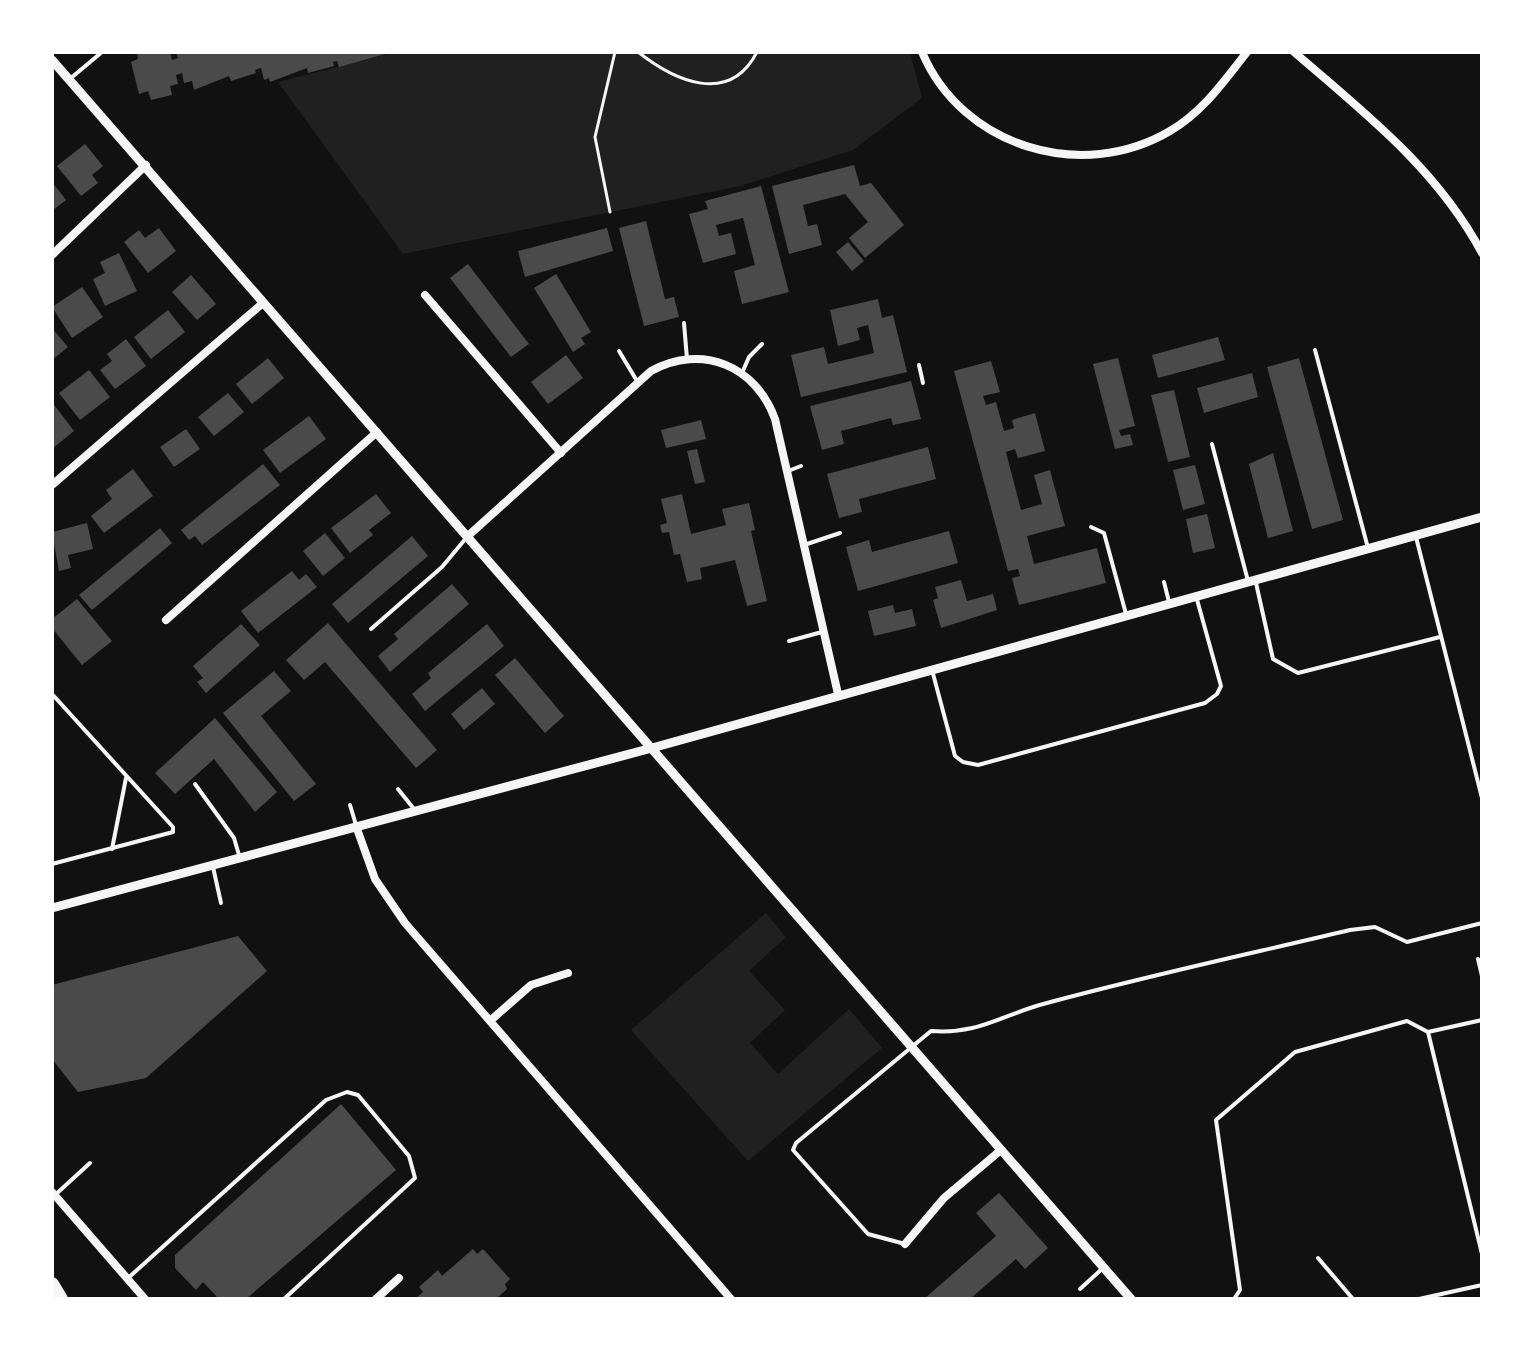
<svg xmlns="http://www.w3.org/2000/svg" width="1534" height="1351" viewBox="0 0 1534 1351" font-family="Lora,serif">
<style>
.green{fill:#202020}
.building{fill:#4a4a4a}
.lines{fill:none;stroke-linecap:round;stroke-linejoin:round}
.path{stroke:#f5f5f5;stroke-width:3}
.service{stroke:#f5f5f5;stroke-width:4}
.minor{stroke:#f5f5f5;stroke-width:8}
.tertiary{stroke:#f5f5f5;stroke-width:9}
.motorway{stroke:#f5f5f5;stroke-width:14}
</style>
<rect width="100%" height="100%" fill="#111"/>
<!-- green -->
<g class="green">
<polygon points="396,52 910,52 922,98 853,150 740,186 403,254 278,82"/>
<polygon points="766,913 786,937 749,971 785,1010 750,1043 778,1074 849,1009 882,1048 748,1161 631,1030"/>
</g>
<!-- building -->
<g class="building">
<polygon points="137,52 170,52 172,60 178,58 176,52 389,53 339,67 337,61 333,62 334,66 308,73 307,68 270,82 269,78 264,80 261,68 255,70 256,73 231,81 229,76 194,90 192,81 184,83 182,73 176,75 178,84 170,86 172,95 151,100 148,91 139,94 131,62 138,59"/>
<polygon points="85,144 103,166 92,175 98,183 81,196 57,166"/>
<polygon points="854,165 860,186 871,183 904,225 865,258 849,238 868,222 845,194 803,205 808,226 817,224 822,245 789,254 772,186"/>
<polygon points="52,182 66,200 52,211"/>
<polygon points="761,186 789,292 742,304 734,271 755,265 743,218 716,225 719,236 731,233 736,254 703,263 689,214 708,209 705,201"/>
<polygon points="646,221 665,299 674,297 679,317 644,326 619,228"/>
<polygon points="159,228 176,251 148,273 124,242 139,230 145,238"/>
<polygon points="607,228 613,251 525,277 518,251"/>
<polygon points="848,242 864,261 852,271 836,252"/>
<polygon points="119,253 137,291 105,306 93,279 105,273 100,262"/>
<polygon points="468,264 529,344 511,357 450,278"/>
<polygon points="556,274 591,332 581,338 585,344 573,352 534,288"/>
<polygon points="191,275 216,304 197,320 172,292"/>
<polygon points="82,287 103,317 72,338 52,307"/>
<polygon points="878,299 882,318 893,315 907,372 801,397 791,355 824,347 828,364 874,353 868,325 857,328 860,340 838,346 830,310"/>
<polygon points="168,310 185,332 151,359 134,337"/>
<polygon points="52,328 68,347 52,360"/>
<polygon points="1218,337 1225,360 1158,378 1152,355"/>
<polygon points="126,339 146,366 115,389 100,370 112,361 107,354"/>
<polygon points="566,355 583,378 548,404 531,382"/>
<polygon points="268,358 284,378 252,404 236,384"/>
<polygon points="1118,358 1135,426 1119,430 1121,436 1130,434 1133,445 1115,449 1093,364"/>
<polygon points="1299,358 1343,520 1312,529 1267,367"/>
<polygon points="991,361 1000,392 983,396 986,405 996,402 1004,431 1014,428 1012,420 1035,413 1045,451 1018,458 1015,449 1006,452 1021,510 1042,504 1034,475 1050,470 1065,526 1027,536 1034,564 1097,548 1106,583 1019,605 1012,578 1020,576 1018,569 1008,571 954,371"/>
<polygon points="89,370 110,397 80,420 59,393"/>
<polygon points="1252,373 1258,397 1204,413 1197,388"/>
<polygon points="911,381 921,419 893,425 891,418 841,431 844,444 822,450 810,406"/>
<polygon points="1174,390 1190,457 1168,462 1151,395"/>
<polygon points="228,393 244,412 214,436 198,417"/>
<polygon points="52,402 74,431 52,449"/>
<polygon points="309,416 326,439 280,473 263,450"/>
<polygon points="701,420 706,439 666,448 661,430"/>
<polygon points="186,429 200,449 174,467 160,447"/>
<polygon points="928,447 936,479 859,499 862,512 839,518 827,474"/>
<polygon points="697,449 705,482 695,484 687,451"/>
<polygon points="1273,453 1293,531 1268,538 1249,464"/>
<polygon points="263,464 280,485 202,545 195,536 189,540 181,530"/>
<polygon points="1195,465 1205,504 1183,510 1173,470"/>
<polygon points="133,469 153,496 104,533 91,516 112,499 106,490"/>
<polygon points="376,494 391,513 369,530 373,535 350,553 331,528"/>
<polygon points="682,494 691,534 726,525 722,509 749,503 755,530 751,531 767,601 747,606 735,560 700,568 702,579 687,582 680,554 674,555 669,532 662,533 660,525 667,523 661,499"/>
<polygon points="1207,514 1215,548 1193,553 1186,519"/>
<polygon points="87,523 93,549 68,555 71,568 59,571 52,532"/>
<polygon points="160,528 172,543 92,610 79,595"/>
<polygon points="949,531 958,563 858,591 846,547 869,540 872,552"/>
<polygon points="325,533 345,558 323,576 303,551"/>
<polygon points="412,536 428,556 348,623 332,604"/>
<polygon points="292,571 299,580 306,574 317,587 258,633 241,611"/>
<polygon points="961,580 967,601 993,594 997,610 941,628 933,600 938,598 935,587"/>
<polygon points="452,584 469,604 390,672 378,656 398,639 394,634"/>
<polygon points="77,599 112,641 82,665 52,628 52,619"/>
<polygon points="893,605 895,613 912,609 916,626 874,636 868,611"/>
<polygon points="328,623 437,750 416,768 325,662 304,680 286,660"/>
<polygon points="241,624 260,645 206,693 197,682 203,678 193,666"/>
<polygon points="487,624 504,646 425,711 412,694 431,678 428,673"/>
<polygon points="515,658 564,716 545,733 495,675"/>
<polygon points="274,671 291,691 261,716 316,784 294,801 223,713"/>
<polygon points="482,688 495,704 464,730 451,714"/>
<polygon points="215,718 277,792 255,812 214,759 175,794 155,773"/>
<polygon points="238,936 267,971 146,1078 78,1092 52,1059 52,985"/>
<polygon points="341,1104 396,1170 246,1299 219,1299 203,1282 196,1290 175,1268 175,1255"/>
<polygon points="999,1193 1048,1248 1025,1269 1016,1259 970,1299 924,1299 996,1236 976,1213"/>
<polygon points="473,1249 477,1254 483,1249 510,1279 505,1284 507,1289 496,1299 415,1299 423,1292 419,1287 438,1270 442,1276"/>
</g>
<g class="lines">
<!-- path -->
<g class="path">
<path d="M638,52C675,81 729,106 757,52"/>
<polyline points="610,212 595,137 615,52"/>
</g>
<!-- service -->
<g class="service">
<polyline points="71,78 102,52"/>
<polyline points="684,323 687,359"/>
<polyline points="1315,350 1368,548"/>
<polyline points="619,351 637,381"/>
<polyline points="919,365 923,383"/>
<polyline points="742,373 749,357 762,344"/>
<polyline points="1212,444 1248,581"/>
<polyline points="788,471 801,466"/>
<polyline points="1091,527 1104,533 1126,614"/>
<polyline points="1416,537 1482,798"/>
<polyline points="804,545 840,533"/>
<polyline points="1164,582 1169,602"/>
<polyline points="1256,583 1273,659 1298,673 1440,637"/>
<polyline points="371,629 442,567 467,537"/>
<polyline points="789,641 822,632"/>
<polyline points="932,670 955,756 963,762 978,765 1205,703 1217,694 1221,686 1196,596"/>
<polyline points="52,694 173,827 173,832 52,864"/>
<polyline points="195,784 234,838 239,855"/>
<polyline points="398,789 414,809"/>
<polyline points="350,805 356,825"/>
<polyline points="112,849 126,778"/>
<polyline points="213,867 221,903"/>
<polyline points="1478,959 1482,976"/>
<polyline points="1428,1032 1482,1254"/>
<polyline points="55,1195 90,1163"/>
<path d="M905,1244L868,1234L793,1150L796,1143L931,1031C979,1035 1003,1014 1047,1003C1147,976 1249,954 1350,930L1375,927L1407,942L1482,923"/>
<polyline points="1318,1258 1353,1299"/>
<polyline points="127,1279 326,1100 347,1092 358,1095 409,1156 415,1178 284,1299"/>
<polyline points="1080,1289 1103,1268"/>
<polyline points="1234,1299 1240,1290 1216,1120 1295,1052 1407,1021 1428,1032 1482,1020"/>
<polyline points="1419,1299 1482,1285"/>
</g>
<!-- minor -->
<g class="minor">
<path d="M922,52C962,147 1082,183 1170,131C1203,112 1224,81 1247,52"/>
<path d="M1294,52C1365,113 1437,169 1482,253"/>
<polyline points="52,255 146,165"/>
<polyline points="425,295 561,453"/>
<polyline points="52,485 263,303"/>
<path d="M469,535L651,371C702,343 756,366 775,419L838,694"/>
<polyline points="166,620 377,432"/>
<polyline points="356,826 375,879 405,923 731,1299"/>
<polyline points="491,1020 531,985 568,973"/>
<polyline points="52,1192 145,1299"/>
<polyline points="905,1244 944,1198 1001,1150"/>
<polyline points="376,1299 399,1278"/>
</g>
<!-- tertiary -->
<g class="tertiary">
<polyline points="52,60 1131,1299"/>
<polyline points="52,908 652,748 1482,517"/>
</g>
<!-- motorway -->
<polyline class="motorway" points="52,1284 61,1299"/>
</g>
<!-- border -->
<rect width="1534" height="1351" fill="none" stroke="#ffffff" stroke-width="108"/>
</svg>
